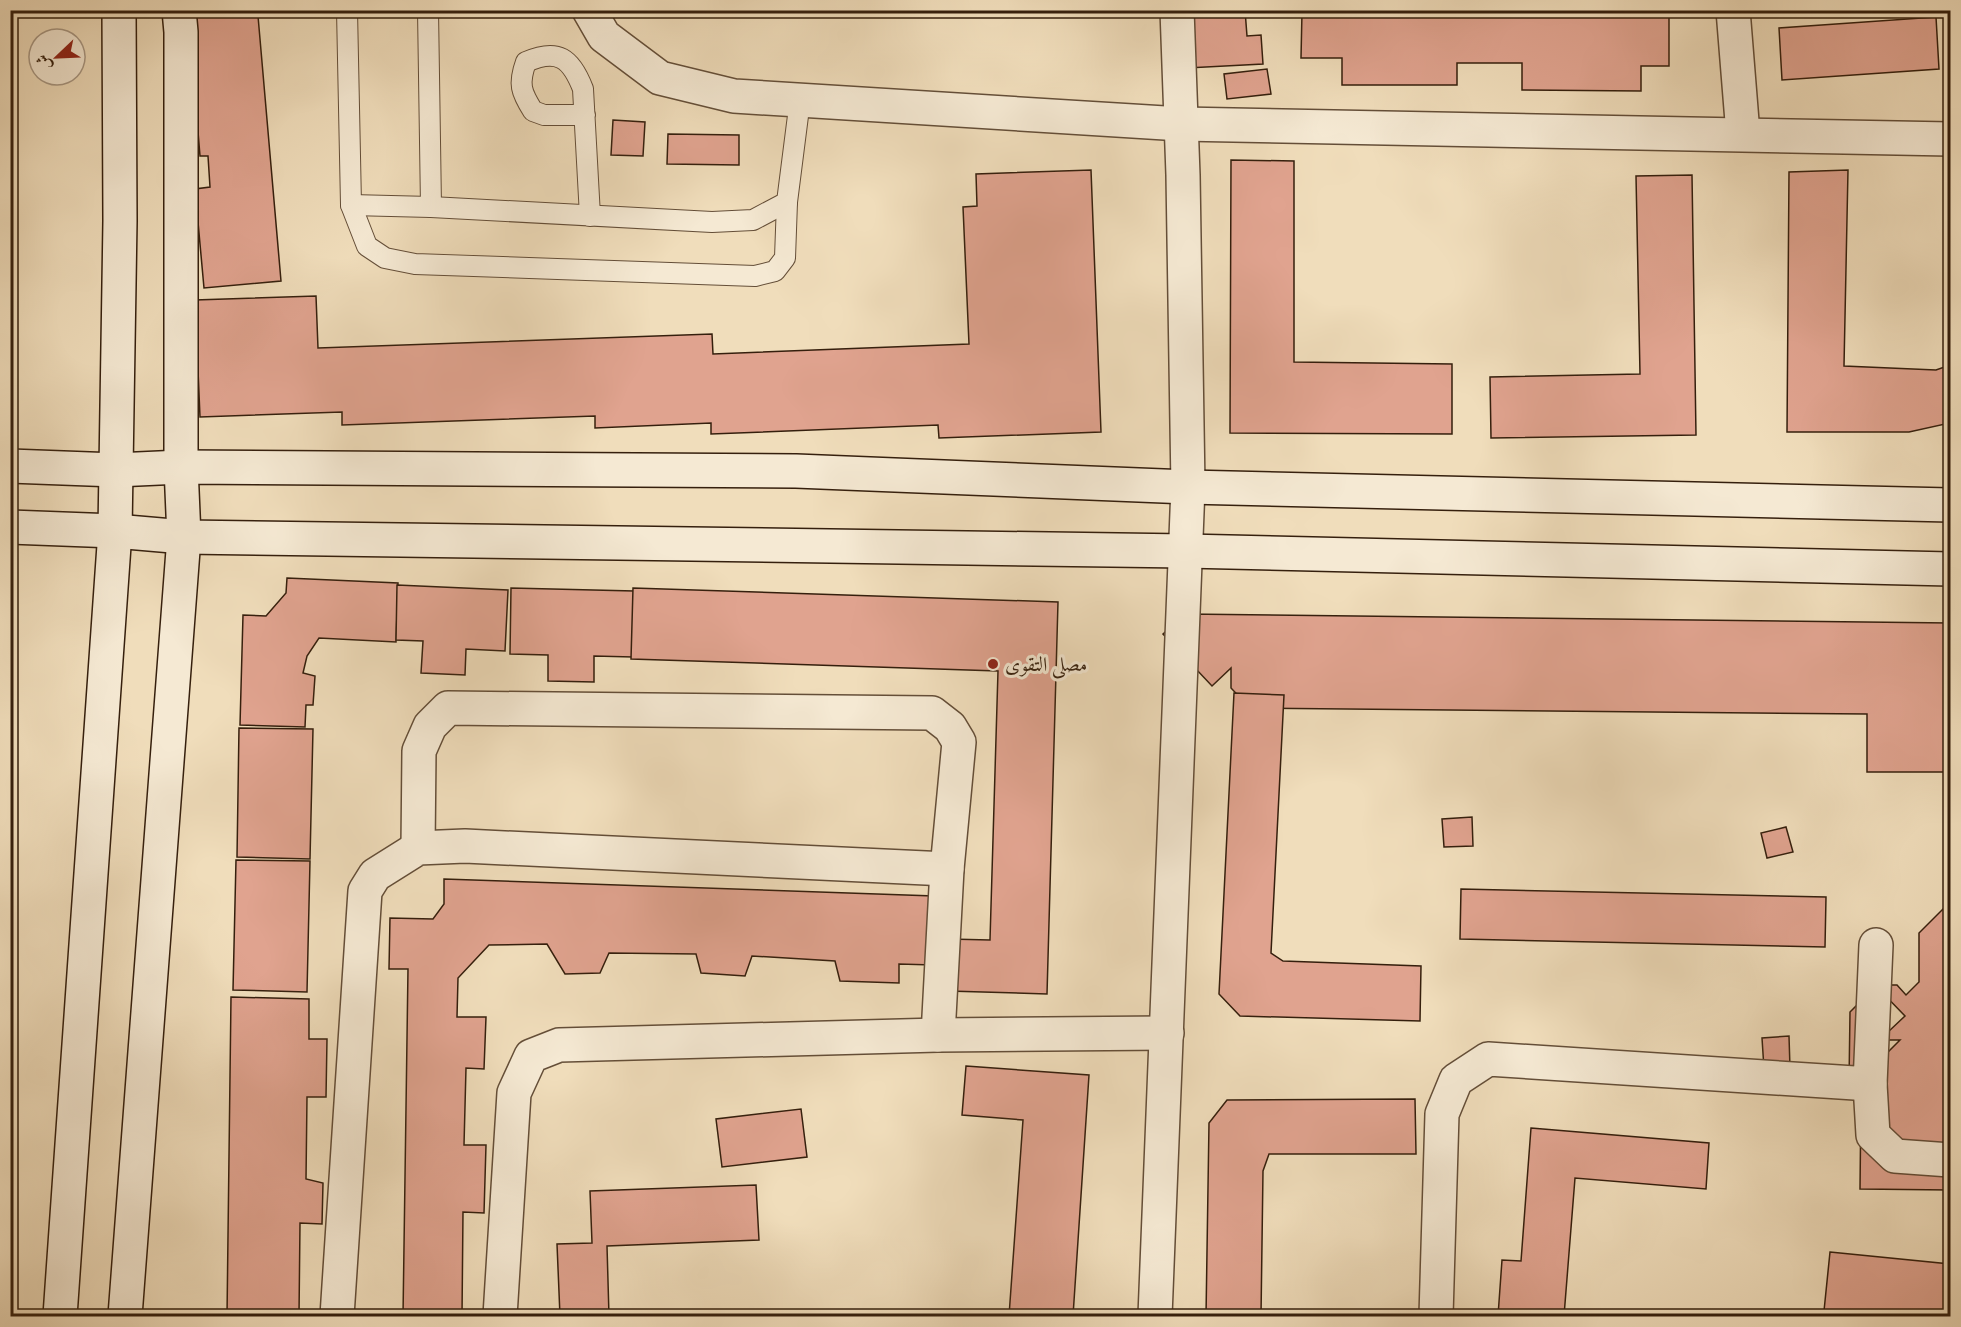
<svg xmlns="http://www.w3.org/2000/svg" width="1961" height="1327" viewBox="0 0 1961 1327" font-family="'IM FELL French Canon',Amiri,serif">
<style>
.building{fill:#e0a38f;stroke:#351f0d;stroke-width:1.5}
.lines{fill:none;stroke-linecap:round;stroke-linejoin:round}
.lane-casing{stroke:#644e38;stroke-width:22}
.street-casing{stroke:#644e38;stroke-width:36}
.secondary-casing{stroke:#351f0d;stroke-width:36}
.lane{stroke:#f5e9d3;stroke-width:20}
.street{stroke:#f5e9d3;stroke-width:33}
.secondary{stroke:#f5e9d3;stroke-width:33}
.poi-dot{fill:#8f2418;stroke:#f5e9d3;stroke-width:2}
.labels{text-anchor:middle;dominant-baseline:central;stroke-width:6;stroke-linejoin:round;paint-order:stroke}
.poi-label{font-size:20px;fill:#351f0d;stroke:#f5e9d3;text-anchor:start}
</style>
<rect width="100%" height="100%" fill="#f0ddbb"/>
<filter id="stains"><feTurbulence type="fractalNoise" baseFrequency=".00333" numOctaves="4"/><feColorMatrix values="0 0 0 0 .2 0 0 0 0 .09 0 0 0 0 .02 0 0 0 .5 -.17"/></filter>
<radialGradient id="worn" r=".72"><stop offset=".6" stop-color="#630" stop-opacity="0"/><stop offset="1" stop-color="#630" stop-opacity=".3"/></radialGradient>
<!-- building -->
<g class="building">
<polygon points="188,10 270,10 270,15 258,16 281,281 204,288 195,189 210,187 208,156 200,156"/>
<polygon points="1184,10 1245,10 1247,36 1261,35 1263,64 1187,68"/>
<polygon points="1302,12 1375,12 1376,16 1669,17 1669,66 1641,66 1641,91 1522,90 1522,63 1457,63 1457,85 1342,85 1342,58 1301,58"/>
<polygon points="1936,17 1939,69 1782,80 1779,28"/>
<polygon points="1267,69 1271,94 1227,99 1224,74"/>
<polygon points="613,120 645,122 643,156 611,155"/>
<polygon points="668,134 739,135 739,165 667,164"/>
<polygon points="1231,160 1294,161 1294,362 1452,364 1452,434 1230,433"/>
<polygon points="1091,170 1101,432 939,438 938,425 711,434 711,423 595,428 595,416 342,425 342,412 200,417 195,300 316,296 318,348 712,334 713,354 969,344 963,207 977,206 976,174"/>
<polygon points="1848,170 1844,366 1936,370 1950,365 1950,423 1909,432 1787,432 1789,172"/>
<polygon points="1692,175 1696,435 1491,438 1490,377 1640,374 1636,176"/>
<polygon points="287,578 398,583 396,642 319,638 307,656 303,673 315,676 313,705 306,705 305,727 240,725 243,615 266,616 286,593"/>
<polygon points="397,585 508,590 505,651 466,649 465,675 421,673 423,641 396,640"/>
<polygon points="511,588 634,591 633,657 594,656 594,682 548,681 548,655 510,654"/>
<polygon points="633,588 1058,602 1047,994 948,991 949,939 990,940 998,671 631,659"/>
<polygon points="1185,614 1950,623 1950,772 1867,772 1867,714 1250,708 1231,688 1231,668 1212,686 1163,634"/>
<polygon points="1234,693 1284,695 1271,953 1283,961 1421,966 1420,1021 1240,1016 1219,994"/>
<polygon points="239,728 313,729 310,859 237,857"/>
<polygon points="1472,817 1473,846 1444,847 1442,819"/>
<polygon points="1786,827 1793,852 1767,858 1761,833"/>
<polygon points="236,860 310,861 307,992 233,990"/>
<polygon points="444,879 934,896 933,965 899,964 899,983 840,981 835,961 752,956 745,976 701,973 696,954 609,953 600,973 565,974 547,944 489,945 458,978 457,1017 486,1017 484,1069 466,1068 464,1145 486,1145 484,1213 463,1212 462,1316 403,1316 408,969 389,969 390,918 433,919 444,904"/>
<polygon points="1461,889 1826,897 1825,947 1460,939"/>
<polygon points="1950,902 1950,1190 1860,1189 1861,1096 1849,1083 1850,1012 1864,998 1881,1059 1900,1040 1888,1040 1888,1032 1905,1016 1875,985 1897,985 1906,995 1919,982 1919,933"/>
<polygon points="231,997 309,999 309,1039 327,1039 326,1097 307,1097 306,1179 323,1183 322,1224 300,1223 299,1316 227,1316"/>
<polygon points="1789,1036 1790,1068 1764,1069 1762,1038"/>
<polygon points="966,1066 1089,1075 1073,1316 1009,1316 1023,1120 962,1115"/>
<polygon points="1415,1099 1416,1154 1269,1154 1263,1171 1261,1316 1206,1316 1209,1123 1227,1100"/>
<polygon points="801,1109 807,1157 722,1167 716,1119"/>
<polygon points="1531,1128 1709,1143 1706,1189 1575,1178 1564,1316 1498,1316 1502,1260 1521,1261"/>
<polygon points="756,1185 759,1240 607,1246 609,1316 560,1316 557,1244 592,1243 590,1191"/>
<polygon points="1830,1252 1950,1264 1950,1316 1883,1316 1824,1311"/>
</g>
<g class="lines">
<defs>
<g id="lane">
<polyline points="347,10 351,205 367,246 385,258 415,264 755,276 775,271 785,258 787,202"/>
<polyline points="428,10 431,207"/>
<path d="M585,115H544L533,111C521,92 518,84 526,62C558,48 571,58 583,89L590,216"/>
<polyline points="351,205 431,207 712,222 753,220 787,202 800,100"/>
</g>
<g id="street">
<polyline points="589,10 604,36 660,78 734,96 1181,124 1950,139"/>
<polyline points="1733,10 1743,134"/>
<polyline points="418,848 419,751 430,726 448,708 932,713 950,727 959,742 947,869 938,1035"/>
<polyline points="1870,1084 1873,1135 1895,1156 1950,1160"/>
<polyline points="337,1316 365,891 375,875 418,848 465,846 947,869"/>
<polyline points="500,1316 514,1093 531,1056 559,1045 938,1035 1167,1033"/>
<polyline points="1155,1316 1188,487 1183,175 1177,10"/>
<polyline points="1436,1316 1442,1114 1456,1080 1488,1059 1870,1084 1876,945"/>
</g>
<g id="secondary">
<polyline points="10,466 116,470 181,467 796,471 1188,487 1950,505"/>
<polyline points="10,527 115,531 184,537 1186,551 1950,569"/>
<polyline points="60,1316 115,531 120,221 119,10"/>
<polyline points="125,1316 184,537 181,467 181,32 179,10"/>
</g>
</defs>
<!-- lane casing -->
<use href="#lane" class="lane-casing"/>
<!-- street casing -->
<use href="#street" class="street-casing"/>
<!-- secondary casing -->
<use href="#secondary" class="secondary-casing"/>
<!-- lane -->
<use href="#lane" class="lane"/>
<!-- street -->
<use href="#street" class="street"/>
<!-- secondary -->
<use href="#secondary" class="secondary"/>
</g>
<!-- markers -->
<circle class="poi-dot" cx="993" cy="664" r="6"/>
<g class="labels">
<!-- poi labels -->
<g class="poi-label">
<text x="1005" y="664">مصلى التقوى</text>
</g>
</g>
<!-- margin -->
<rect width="1961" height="1327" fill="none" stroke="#f0ddbb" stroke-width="36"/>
<rect x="12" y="12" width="1937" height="1303" fill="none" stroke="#351f0d" stroke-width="3"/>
<rect x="18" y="18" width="1925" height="1291" fill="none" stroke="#351f0d" stroke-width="1.5"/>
<!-- north arrow -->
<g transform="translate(57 57) rotate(247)"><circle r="28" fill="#f5e9d3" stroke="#a89884" stroke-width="1.5"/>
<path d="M0-4.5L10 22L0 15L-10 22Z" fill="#8f2418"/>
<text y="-9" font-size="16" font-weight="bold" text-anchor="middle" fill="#351f0d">ش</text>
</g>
<rect width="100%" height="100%" filter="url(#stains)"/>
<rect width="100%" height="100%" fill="url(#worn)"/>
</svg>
